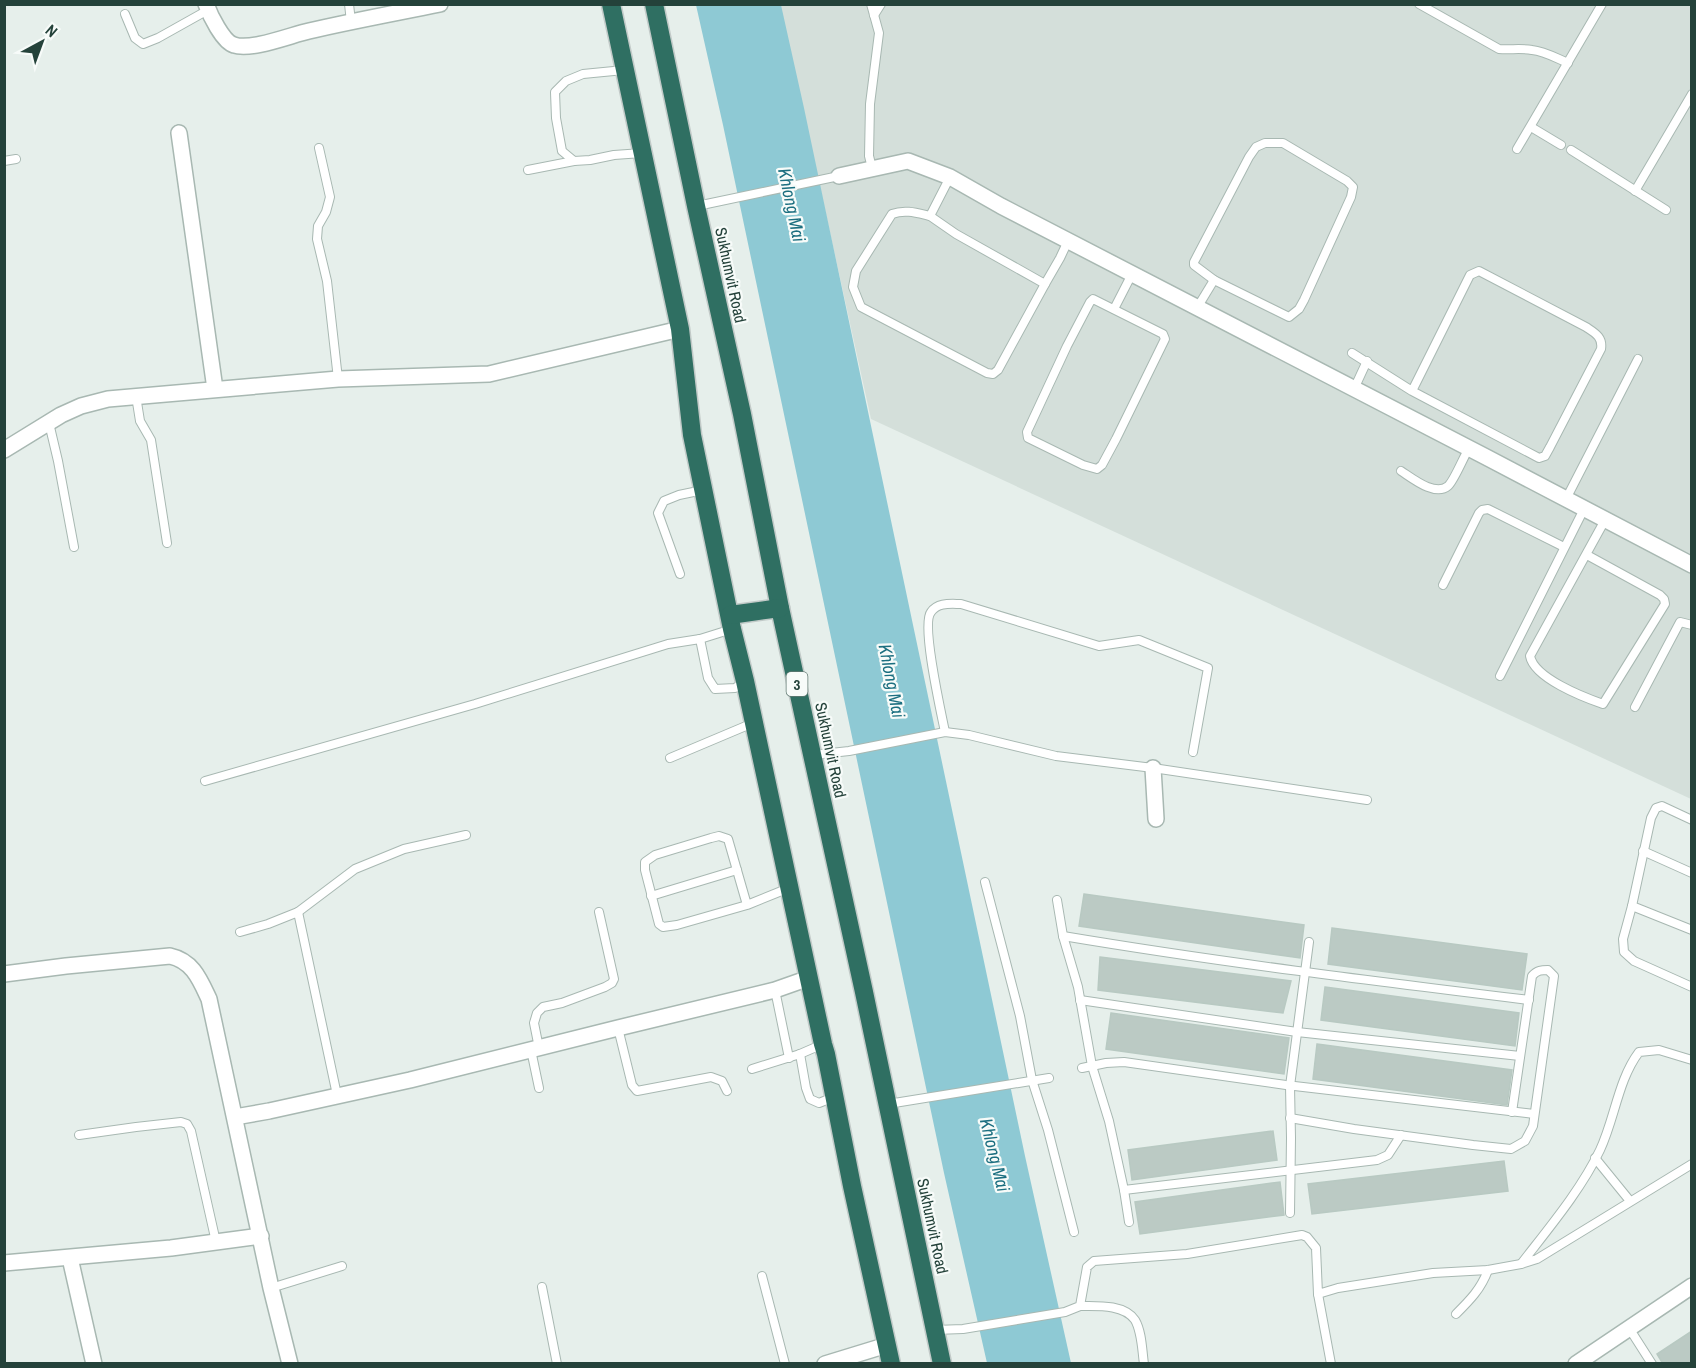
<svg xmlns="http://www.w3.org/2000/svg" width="1696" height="1368" viewBox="0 0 1696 1368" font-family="'Archivo Narrow',sans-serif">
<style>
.built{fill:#d4dfda}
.water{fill:#8ec9d4}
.building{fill:#bbcac4;stroke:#b8c9c2;stroke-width:1.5}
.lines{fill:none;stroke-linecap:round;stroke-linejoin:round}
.lane-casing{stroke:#a8b8b2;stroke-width:10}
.street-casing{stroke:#a8b8b2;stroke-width:18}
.highway-casing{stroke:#c2cac8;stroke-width:21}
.lane{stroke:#fff;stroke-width:8}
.street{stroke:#fff;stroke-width:15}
.highway{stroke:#2f6f62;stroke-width:18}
.labels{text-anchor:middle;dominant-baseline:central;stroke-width:4.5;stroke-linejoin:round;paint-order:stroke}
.shield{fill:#f7fbf9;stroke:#637a73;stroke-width:1.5}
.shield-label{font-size:15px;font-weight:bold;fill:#24423a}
.street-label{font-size:16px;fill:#24423a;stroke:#f7fbf9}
.water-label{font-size:18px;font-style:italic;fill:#1c6f80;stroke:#f7fbf9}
</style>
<rect width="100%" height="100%" fill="#e6efeb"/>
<!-- built -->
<polygon class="built" points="780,5 1691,5 1691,799 871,419"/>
<!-- water -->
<polygon class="water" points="696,5 781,5 804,108 1025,1156 1071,1363 987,1363 944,1173 723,125"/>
<!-- building -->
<g class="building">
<polygon points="1084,894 1304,925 1300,958 1079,926"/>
<polygon points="1332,928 1527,954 1522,990 1328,964"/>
<polygon points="1100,957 1291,981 1283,1013 1098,990"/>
<polygon points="1325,987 1519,1013 1515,1046 1321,1020"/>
<polygon points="1111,1013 1289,1038 1284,1074 1106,1049"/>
<polygon points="1317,1044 1512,1070 1507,1105 1313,1079"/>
<polygon points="1273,1131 1277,1160 1132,1180 1128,1150"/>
<polygon points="1504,1161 1508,1191 1312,1214 1308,1184"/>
<polygon points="1280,1182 1284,1215 1140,1234 1135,1202"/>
<polygon points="1692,1331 1692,1364 1663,1364 1657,1354"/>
</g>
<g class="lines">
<defs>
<g id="lane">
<polyline points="349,4 351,22"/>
<polyline points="871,4 879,33 870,104 869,156 872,168"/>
<path d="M1419,4L1499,49C1510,50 1521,48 1532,50C1544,51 1556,58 1568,63"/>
<polyline points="125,14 135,38 143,44 158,38 208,10"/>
<polyline points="874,15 881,4"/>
<polyline points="624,70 583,74 566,81 555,92 556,118 562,151 574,161 590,160 614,155 642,153"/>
<polyline points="1531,127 1561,145"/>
<polygon points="1265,143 1283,143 1347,181 1353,187 1351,197 1304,300 1299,309 1289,317 1214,280 1194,265 1194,262 1249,157 1256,147"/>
<polyline points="319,148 330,197 326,212 318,226 317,239 327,281 338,379"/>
<polyline points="1517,149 1602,4"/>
<polyline points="1571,150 1666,210"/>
<polyline points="4,161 16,159"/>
<polyline points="528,170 574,161"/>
<polyline points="950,177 930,216 956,234 1045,284 1060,258 1068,241"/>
<polyline points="1635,191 1692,94"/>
<polyline points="697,206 839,176"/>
<path d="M930,216C917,213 905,209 892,214L856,271L853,287L861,307L987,373L993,374L998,370L1045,284"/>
<polygon points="1093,299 1163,334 1165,339 1116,439 1102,465 1097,469 1083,465 1028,438 1027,432 1067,346 1090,302"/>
<polyline points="1197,308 1214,280"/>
<polyline points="1114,309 1132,274"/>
<path d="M1352,353L1412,391L1539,458L1545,456L1550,447L1601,349C1603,337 1595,333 1586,327L1479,271L1470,275L1412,391"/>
<polyline points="1354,389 1367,361"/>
<polyline points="136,396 140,421 151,440 167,543"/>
<polyline points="49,423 58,461 74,547"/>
<path d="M1401,471C1412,478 1435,497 1448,486C1454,481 1464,456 1469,448"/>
<polyline points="1566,499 1638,359"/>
<path d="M1587,555L1660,595L1664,599L1665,604L1603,704C1583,697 1534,678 1530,656L1605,520"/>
<polyline points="680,574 658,513 664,501 679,495 703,490"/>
<polyline points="1443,585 1479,513 1482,510 1488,509 1564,547"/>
<polyline points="700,639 708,678 715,689 735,688 744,682"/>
<polyline points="1500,676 1584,509"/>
<polyline points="1635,707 1680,622 1692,625"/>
<path d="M945,732C941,712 921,624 931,612C938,602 951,604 961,604L1099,646L1139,640L1208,668L1193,752"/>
<polyline points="813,755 849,751 945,732 969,735 1056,756 1153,768 1367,800"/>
<polyline points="670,758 753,723"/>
<polyline points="205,781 475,704 668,644 700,639 732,629"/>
<polyline points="1692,820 1662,806 1656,808 1651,818 1632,906 1623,939 1624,952 1634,961 1692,987"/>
<polyline points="1643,851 1692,873"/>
<polyline points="985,882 1020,1016 1032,1080 1048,1130 1074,1232"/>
<polyline points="651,896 737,870"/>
<polyline points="1057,900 1063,936 1078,987 1092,1066 1109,1121 1124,1190 1129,1222"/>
<polyline points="747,905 728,839 719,836 711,838 655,855 645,862 645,870 659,924 663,927 677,925 747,905 789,888"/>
<polyline points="1632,906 1692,930"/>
<polyline points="298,912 355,869 404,849 466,835"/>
<polyline points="240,932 268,924 298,912 337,1095"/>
<path d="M1063,936C1218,962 1373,981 1529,1000"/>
<polyline points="775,990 789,1058"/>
<polyline points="1080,1000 1297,1032 1520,1056"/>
<polyline points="618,1028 632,1085 637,1091 711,1077 722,1081 727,1091"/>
<polyline points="539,1048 534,1023 537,1013 543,1007 562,1003 605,987 612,983 614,979 599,912"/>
<polyline points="531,1050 539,1088"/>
<polyline points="800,1054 806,1088 810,1099 819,1103 829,1099 834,1095"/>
<path d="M1692,1060L1659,1050L1639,1052C1618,1080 1615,1118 1600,1150C1581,1190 1548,1229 1521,1264L1537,1259L1692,1164"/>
<polyline points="1082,1068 1106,1063 1124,1062 1286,1085 1534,1114"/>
<polyline points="752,1069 800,1054 823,1044"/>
<polyline points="888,1104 1049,1078"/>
<path d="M1290,1118L1354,1129L1473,1145L1511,1149L1525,1141L1533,1126L1554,976L1548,970C1542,970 1537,970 1532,976L1512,1112"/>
<polyline points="79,1135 136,1127 181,1122 187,1124 191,1131 216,1242"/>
<polyline points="1595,1158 1630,1201"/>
<polyline points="1124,1190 1377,1160 1388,1155 1401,1135"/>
<polyline points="1290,1213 1291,1138 1290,1086 1309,942"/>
<polyline points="762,1276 785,1364"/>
<polyline points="542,1287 557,1364"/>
<polyline points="271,1288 342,1266"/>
<polyline points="1318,1294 1331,1364"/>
<path d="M1080,1306C1097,1306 1124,1304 1135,1320C1142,1332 1142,1350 1144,1364"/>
<path d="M1456,1314C1470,1300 1481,1289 1488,1270"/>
<polyline points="1629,1328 1652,1364"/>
<polyline points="935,1330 963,1329 1065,1312 1080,1306 1087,1267 1094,1261 1187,1254 1302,1235 1307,1237 1316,1248 1318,1294 1338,1288 1433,1273 1488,1270 1521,1264"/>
</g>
<g id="street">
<path d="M206,4C210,15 223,42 234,45C251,51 291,35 309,31C352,21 396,13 440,4"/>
<polyline points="179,133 215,389"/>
<polyline points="839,176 908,161 950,177 1001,206 1486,457 1692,565"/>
<polyline points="4,450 61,415 81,406 108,399 338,379 489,374 680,329"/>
<polyline points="1153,768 1156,819"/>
<path d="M4,974L66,966L170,956C193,961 200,980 209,999L271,1288L290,1364"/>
<polyline points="235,1117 269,1111 410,1080 618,1028 775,990 809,978"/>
<polyline points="70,1258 94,1364"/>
<polyline points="4,1263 171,1248 261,1236"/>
<polyline points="825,1364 887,1345"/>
<polyline points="1576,1364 1692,1286"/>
</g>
<g id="highway">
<polyline points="611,4 680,329 692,435 732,629 745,681 823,1044 826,1054 852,1186 891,1364"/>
<polyline points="654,4 696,206 742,414 780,608 864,992 942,1364"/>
<polyline points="730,615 780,608"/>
</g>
</defs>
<!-- lane casing -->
<use href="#lane" class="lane-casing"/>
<!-- street casing -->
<use href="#street" class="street-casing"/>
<!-- highway casing -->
<use href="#highway" class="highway-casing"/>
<!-- lane -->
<use href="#lane" class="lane"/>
<!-- street -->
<use href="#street" class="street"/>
<!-- highway -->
<use href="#highway" class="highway"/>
</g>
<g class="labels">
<!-- shield labels -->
<rect class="shield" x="786.5" y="672" width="21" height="24" rx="4.5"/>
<g class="shield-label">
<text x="797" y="684">3</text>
</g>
<!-- street labels -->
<g class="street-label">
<text transform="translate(731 275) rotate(78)">Sukhumvit Road</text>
<text transform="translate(831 750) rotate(78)">Sukhumvit Road</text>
<text transform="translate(933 1226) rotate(78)">Sukhumvit Road</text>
</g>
<!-- water labels -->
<g class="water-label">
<text transform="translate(792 205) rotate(78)">Khlong Mai</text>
<text transform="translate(892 681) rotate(79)">Khlong Mai</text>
<text transform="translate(995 1155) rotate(76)">Khlong Mai</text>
</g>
</g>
<!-- border -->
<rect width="1696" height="1368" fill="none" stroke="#24423a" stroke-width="12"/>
<!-- north arrow -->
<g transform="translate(42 42) rotate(41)" stroke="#f7fbf9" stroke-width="4.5" paint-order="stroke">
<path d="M0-4.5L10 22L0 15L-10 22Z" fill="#24423a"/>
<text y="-9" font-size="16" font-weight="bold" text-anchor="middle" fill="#24423a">N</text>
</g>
</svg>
